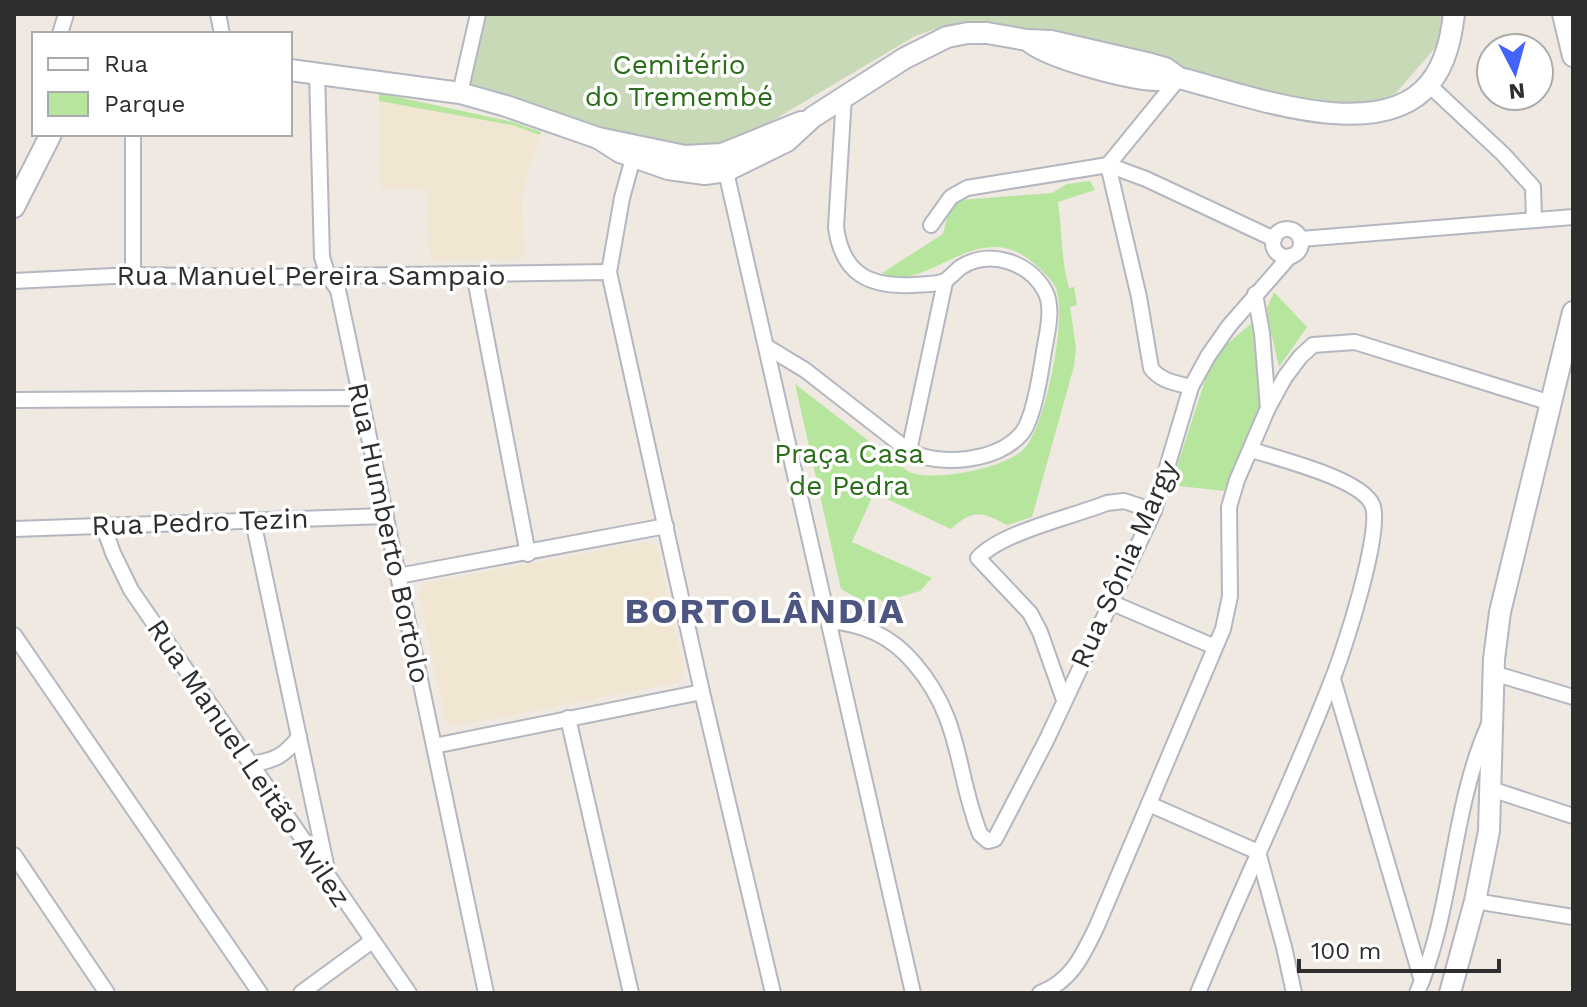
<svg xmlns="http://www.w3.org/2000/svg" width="1587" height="1007" viewBox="0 0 1587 1007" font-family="'Work Sans',sans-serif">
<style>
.education{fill:#f0e6d1}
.green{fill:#b6e59e}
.cemetery{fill:#c8d9b8}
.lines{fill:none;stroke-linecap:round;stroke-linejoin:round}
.street-casing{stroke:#b4b7c1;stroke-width:18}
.secondary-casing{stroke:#b4b7c1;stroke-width:24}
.street{stroke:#fff;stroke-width:14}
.secondary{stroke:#fff;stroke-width:20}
.labels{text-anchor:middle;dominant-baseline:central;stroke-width:7;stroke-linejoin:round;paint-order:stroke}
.park-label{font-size:28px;fill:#2c6e1b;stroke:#fff}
.street-label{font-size:28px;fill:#2e2e2e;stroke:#fff}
.district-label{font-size:36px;font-weight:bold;letter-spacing:2px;fill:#4d5680;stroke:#fff}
</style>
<rect width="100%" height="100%" fill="#efe9e1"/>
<!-- education -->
<g class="education">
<polygon points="379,101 512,125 540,135 522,191 523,259 430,260 427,189 381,189"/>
<polygon points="646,542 657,547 684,671 679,682 460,725 451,724 446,719 419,594 425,583"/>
</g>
<!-- green -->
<g class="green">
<polygon points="379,93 513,122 541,132 540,135 512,125 379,101"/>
<path d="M1090,181L1095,190L1058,202C1062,232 1061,259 1069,288L1074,287L1077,305L1070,307L1076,348L1074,366L1032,517L1007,525C982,512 974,508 951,529L874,493L852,542L932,578L920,591L890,600L886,603L879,599L874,608L841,589L795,384L909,472C935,482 1004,469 1024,449C1045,429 1069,312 1055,286C1051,279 1039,267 1031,261C976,216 925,296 882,273L943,234L948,213L960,200L1052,193L1067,184Z"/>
<polygon points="1274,292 1307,327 1279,367 1266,310"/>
<polygon points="1252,323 1260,404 1224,491 1171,485 1213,356"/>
</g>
<!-- cemetery -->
<polygon class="cemetery" points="483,14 1444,14 1436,47 1396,93 1372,103 1325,105 981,25 935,29 915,36 765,125 739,137 698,148 678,148 622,137 472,86 468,78"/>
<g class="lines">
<defs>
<g id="street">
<polyline points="218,14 222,34"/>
<polyline points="60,34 66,14"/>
<polyline points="317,73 322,257 328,276 338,290 486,993"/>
<path d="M1179,78L1108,165L1139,297L1151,368C1160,381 1176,383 1191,387"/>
<polyline points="1429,85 1503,154 1533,187 1534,220"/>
<polyline points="460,93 478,14"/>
<polyline points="633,158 622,198 609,272 702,692 773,993"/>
<polyline points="724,163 913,993"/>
<polyline points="931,225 951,197 967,188 1108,165 1146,179 1274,239"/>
<circle cx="1287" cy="243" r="14"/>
<polyline points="1301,239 1573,217"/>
<polyline points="474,274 528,554"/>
<polyline points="133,275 133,134"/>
<polyline points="14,281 133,275 257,277 609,272"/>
<polyline points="1255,294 1262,333 1268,408"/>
<path d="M767,347L805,370L909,451C939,467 998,462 1022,433C1034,418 1041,371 1044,351C1047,333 1054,308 1045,291C1029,262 990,249 961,267C954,272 949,280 942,282C933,285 921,284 912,285C868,287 842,273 836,227L844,96"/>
<polyline points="14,400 361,398"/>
<polyline points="909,451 945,282"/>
<polyline points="253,521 327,869"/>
<polyline points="103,525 113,553 131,590 409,993"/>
<polyline points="14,529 386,516"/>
<polyline points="398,576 666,526"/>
<polyline points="1110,602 1215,647"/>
<path d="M829,621C864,624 891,636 914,663C963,720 955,771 980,834L988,841L995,839L1046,741L1154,511L1191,387L1208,356L1229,326L1290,256"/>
<polyline points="14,635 260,993"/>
<polyline points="1493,673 1573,697"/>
<polyline points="1333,679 1422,981"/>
<path d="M1064,700L1040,632L1030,613L978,558C1002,532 1072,517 1107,503L1124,501L1154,511"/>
<polyline points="568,718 631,993"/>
<polyline points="434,746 702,692"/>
<path d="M251,764C274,761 284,756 299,737"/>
<polyline points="1491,789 1573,816"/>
<polyline points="1149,804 1258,852 1284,947 1294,993"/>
<polyline points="14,855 107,993"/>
<polyline points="1475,901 1573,917"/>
<polyline points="301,993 372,941"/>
<path d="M1040,993C1071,982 1083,955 1097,926L1223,629L1230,596L1229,507L1237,480L1268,408L1285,377L1300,357L1313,345L1355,342L1551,403"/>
<path d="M1198,993C1241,888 1291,786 1332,680C1344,651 1384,527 1372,504C1359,478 1279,459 1252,450"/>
<path d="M1417,993C1454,907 1451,809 1489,724"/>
</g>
<g id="secondary">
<polyline points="1563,14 1573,56"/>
<path d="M1030,42C1049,58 1134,81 1160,80C1166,80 1173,79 1179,78"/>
<polyline points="290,70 460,93 506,106 598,138 685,156 722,154 801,122"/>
<path d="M598,138L620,152L668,169L705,174L726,171L787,141L813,117L905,58L947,37L968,33H987L1027,40L1051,41L1151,64L1165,68L1179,78C1245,94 1379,147 1430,83C1446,63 1451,38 1454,14"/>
<polyline points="14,207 51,134"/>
<polyline points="1450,993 1475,901 1489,831 1494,659 1500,612 1573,312"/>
</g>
</defs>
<!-- street casing -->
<use href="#street" class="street-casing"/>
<!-- secondary casing -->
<use href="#secondary" class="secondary-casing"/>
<!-- street -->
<use href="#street" class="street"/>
<!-- secondary -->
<use href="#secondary" class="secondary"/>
</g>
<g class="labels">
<!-- park labels -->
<g class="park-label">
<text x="679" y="64">Cemitério<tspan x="679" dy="32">do Tremembé</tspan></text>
<text x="849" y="453">Praça Casa<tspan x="849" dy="32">de Pedra</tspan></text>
</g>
<!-- street labels -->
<g class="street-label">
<text x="311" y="275">Rua Manuel Pereira Sampaio</text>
<text transform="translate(200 522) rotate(-2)">Rua Pedro Tezin</text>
<text transform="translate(389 533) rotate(78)">Rua Humberto Bortolo</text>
<text transform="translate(1124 564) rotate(-66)">Rua Sônia Margy</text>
<text transform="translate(249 763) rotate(56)">Rua Manuel Leitão Avilez</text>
</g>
<!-- district labels -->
<g class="district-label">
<text x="765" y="611">BORTOLÂNDIA</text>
</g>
</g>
<!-- border -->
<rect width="1587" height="1007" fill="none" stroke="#2e2e2e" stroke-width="32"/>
<!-- legend -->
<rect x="32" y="32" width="260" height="104" fill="#ffffff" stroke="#ababab" stroke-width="2"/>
<rect x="48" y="58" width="40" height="12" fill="#ffffff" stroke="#ababab" stroke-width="2"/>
<text x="104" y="72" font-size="24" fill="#2e2e2e">Rua</text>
<rect x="48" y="92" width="40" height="24" fill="#b6e59e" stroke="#ababab" stroke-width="2"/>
<text x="104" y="112" font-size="24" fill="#2e2e2e">Parque</text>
<!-- north arrow -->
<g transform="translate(1515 72) rotate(174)"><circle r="38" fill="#ffffff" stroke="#ababab" stroke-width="2"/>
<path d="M0-6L14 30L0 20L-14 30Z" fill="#4264fb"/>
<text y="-12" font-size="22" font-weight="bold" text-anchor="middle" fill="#2e2e2e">N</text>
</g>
<!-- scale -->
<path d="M1299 959v12h200v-12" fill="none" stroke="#2e2e2e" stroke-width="4"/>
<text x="1311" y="959" font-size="24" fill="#2e2e2e" stroke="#ffffff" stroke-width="6" paint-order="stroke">100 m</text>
</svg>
